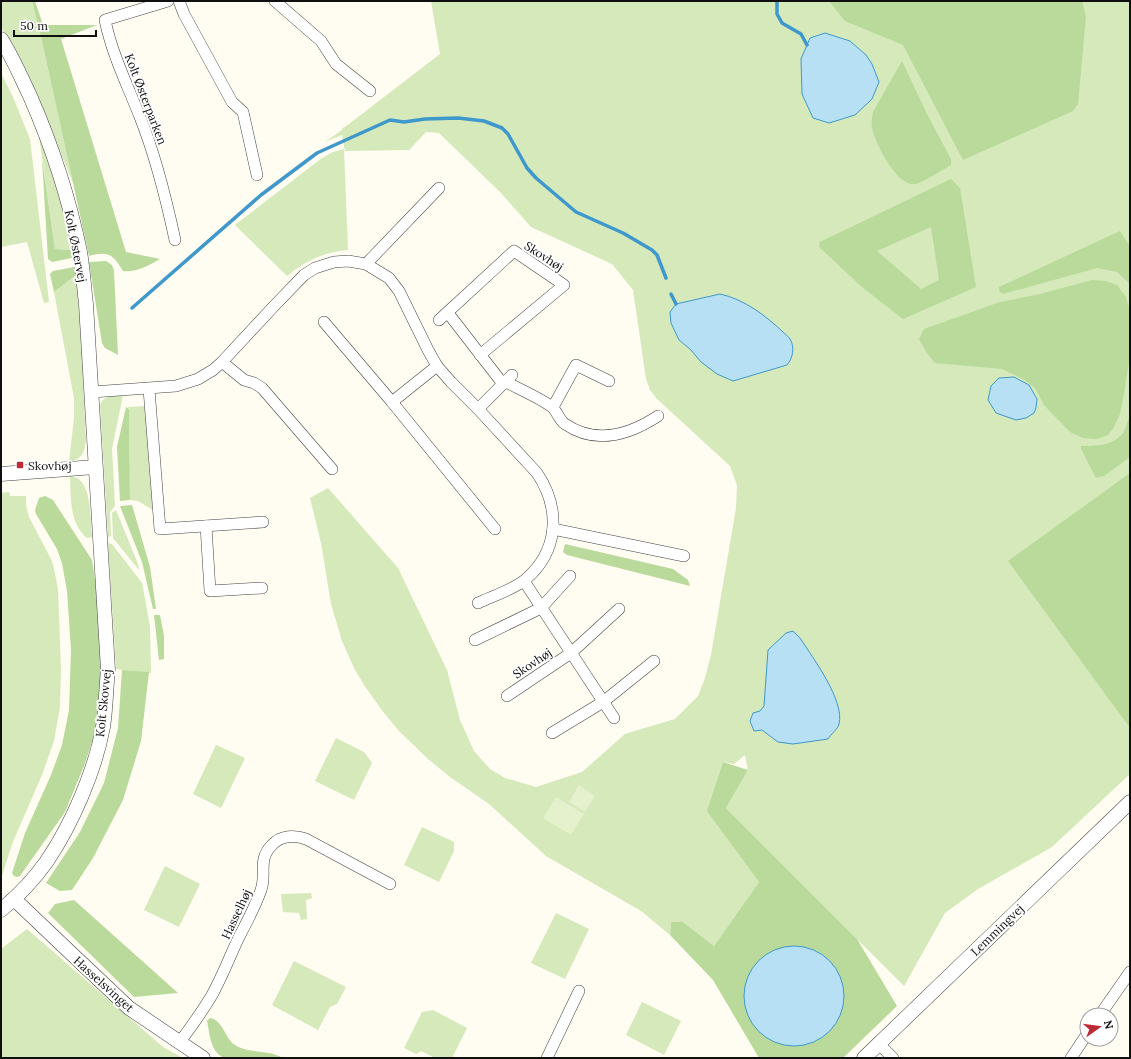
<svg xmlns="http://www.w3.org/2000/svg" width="1131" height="1059" viewBox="0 0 1131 1059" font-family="Lora,serif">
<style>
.green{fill:#d5e9bb;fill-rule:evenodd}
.forest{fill:#b9da9b;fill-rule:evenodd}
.pitch{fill:#e5f0cd}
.water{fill:#b7e0f5;stroke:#3f98cb}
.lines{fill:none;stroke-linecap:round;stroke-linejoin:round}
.stream{stroke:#3f98cb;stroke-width:3.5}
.minor-casing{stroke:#424242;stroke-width:12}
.tertiary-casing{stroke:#424242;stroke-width:15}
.minor{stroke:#fff;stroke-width:11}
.tertiary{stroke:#fff;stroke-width:14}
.poi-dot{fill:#bd2935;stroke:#fff;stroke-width:1.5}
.labels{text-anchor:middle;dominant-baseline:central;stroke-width:4;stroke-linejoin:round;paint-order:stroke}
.street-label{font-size:12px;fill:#0f0f0f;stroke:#fff}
.poi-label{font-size:12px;fill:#0f0f0f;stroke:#fff;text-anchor:start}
</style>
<rect width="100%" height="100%" fill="#fffcf1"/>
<!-- green -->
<g class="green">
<polygon points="1,1 32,1 41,37 73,183 47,119 20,60 1,27"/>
<path d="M431,1H1130V774L1052,847L978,889L945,913L904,986L726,808L748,770L745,755L734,764L723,762L708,811L759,882L714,946L683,922H671L670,935L641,911L546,856L489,804L450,777L428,759L399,731L384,713L364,685L354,668L342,641L331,604L321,543L310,498L328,488L398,568L447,670L460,720L474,751L490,769L505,778L536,787L582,772L625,734L675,719L698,696L705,678L711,655L736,508L737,485L730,466L656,398L650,390L646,379L633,290L612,264L531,227L501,193L439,133L426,132L409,150L345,151L342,135L325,142L342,130V128L345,127L440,54ZM801,59L813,118L802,94Z"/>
<polygon points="1,73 13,97 30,139 49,302 44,303 27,242 1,247"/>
<polygon points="38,129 61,198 71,250 55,249"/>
<path d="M344,149L348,250C324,252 305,261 287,276L235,225L322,158L333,152Z"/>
<path d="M76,275L81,332L86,441C84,453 82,459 69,462L74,418V398L54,292Z"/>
<path d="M123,395L112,449L115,506L110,512L111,536L109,537L108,536L100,405C104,395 112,396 123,395Z"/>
<polygon points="147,406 153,510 138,501 130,500 129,409 128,407"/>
<path d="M70,476C93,477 90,520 92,537L87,538C69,523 71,498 70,476Z"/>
<polygon points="9,492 10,496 26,496 26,505 29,517 52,561 55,574 58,589 61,669 60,707 54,741 42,775 12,844 1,879 1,493"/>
<polygon points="116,510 138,564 139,570 113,538 112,513"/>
<polygon points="108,543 112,544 142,583 150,626 151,673 116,669"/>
<polygon points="336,738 364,752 372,763 354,800 315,781"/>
<polygon points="216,745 245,758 221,808 193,794"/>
<polygon points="422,827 454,842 454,851 439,882 404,865"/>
<polygon points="165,866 200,884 179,927 144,910"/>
<polygon points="311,893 312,898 306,900 307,919 301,920 299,913 283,912 281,894"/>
<polygon points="556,913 589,929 565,979 531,963"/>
<polygon points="27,929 163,1047 183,1058 1,1058 1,949"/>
<polygon points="294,961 346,987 337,1004 330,1007 318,1030 272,1005"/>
<polygon points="642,1002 681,1021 664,1055 626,1035"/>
<polygon points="433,1010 467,1028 452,1058 435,1058 421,1051 416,1054 404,1048 422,1012"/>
</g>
<!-- forest -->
<g class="forest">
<path d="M32,1H35L43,25H97L61,39L126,252L160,259C150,265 135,273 123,271C113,254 108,251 89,256L41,37Z"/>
<polygon points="829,1 1082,1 1086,17 1078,104 1073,111 963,160 903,45 845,21"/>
<path d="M902,61L927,114L951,159V165C944,169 922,183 915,184C897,187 875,143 872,128C871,122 872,118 873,112Z"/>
<polygon points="42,159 55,249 71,250 72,258 52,262 48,259"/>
<path d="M951,179L960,188L976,287L903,319L862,287L819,247L820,242ZM931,227L939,280L921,289L877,251Z"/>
<polygon points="1120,231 1130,247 1130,284 1117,272 1097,268 1003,294 999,291 999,287"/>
<polygon points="106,261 112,265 114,271 118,355 105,348 102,343 89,262"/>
<polygon points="74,267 76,275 54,292 50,274 53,271"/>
<polygon points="1092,280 1106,281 1117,285 1126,297 1130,311 1130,358 1126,380 1124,394 1120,414 1114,427 1108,435 1096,439 1083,438 1070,432 1044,405 1035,388 1023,379 1002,369 935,363 927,353 919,339 924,329 1000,302 1040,294"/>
<polygon points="126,407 129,409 130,500 120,501 117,447"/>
<path d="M1130,415V457L1104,476L1096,478L1081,449V446C1096,446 1113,446 1123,433C1126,428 1128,420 1130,415Z"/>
<polygon points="1130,473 1130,728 1008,561"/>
<polygon points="45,496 53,500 92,560 99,606 101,663 100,698 96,730 84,766 65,812 20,876 17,877 14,876 12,873 25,833 51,775 62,745 69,710 71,650 67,591 62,563 57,549 36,514 35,510 39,498"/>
<polygon points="132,505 150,567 156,609 153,609 142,562 120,506"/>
<polygon points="565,544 673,569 688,580 690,586 567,555 563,552"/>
<polygon points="154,615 160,615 164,636 164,659 159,660"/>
<polygon points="122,670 149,672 141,741 123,800 93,858 72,890 60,891 46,883 80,832 104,783 118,728"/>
<polygon points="723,762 748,770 726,808 857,939 897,1006 843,1058 759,1058 713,980 670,935 671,922 683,922 714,946 759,882 707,811"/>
<polygon points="74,900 178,993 134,997 48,913 55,904"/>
<path d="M210,1018C223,1020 225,1039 235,1045C249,1054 268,1049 283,1058H224C210,1051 210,1035 207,1021Z"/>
</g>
<!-- pitch -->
<g class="pitch">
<polygon points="579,785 595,796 585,812 569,802"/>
<polygon points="556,797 584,814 571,835 543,818"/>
</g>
<!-- water -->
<g class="water">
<polygon points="825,33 850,41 866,55 872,64 879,82 872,99 855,115 829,123 813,118 802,94 801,59 810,38"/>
<path d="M720,294C744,299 766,316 783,332C785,334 789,337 790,339C795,347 793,358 787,365L733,381L717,374L701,362L691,350L679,340L671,323L670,312L676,304Z"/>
<polygon points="1014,377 1029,385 1037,399 1036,408 1034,413 1026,418 1016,420 996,413 988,400 991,386 999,378"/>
<path d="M793,631L800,638C813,658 845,701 839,724C838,729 831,734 828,739L793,744L778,742L762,730L754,731L750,721L753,713L760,711L764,706L768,650L786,633Z"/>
<circle cx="794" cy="996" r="50"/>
</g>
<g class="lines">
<!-- stream -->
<g class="stream">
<polyline points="777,1 777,14 782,23 801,34 807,45"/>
<polyline points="671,294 676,304"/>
<polyline points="132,308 261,195 317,153 390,120 404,122 425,119 458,118 484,121 502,128 508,134 527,168 536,178 576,212 623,233 652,250 657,255 666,278"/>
</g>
<defs>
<g id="minor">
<path d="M168,1L105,20C112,54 127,84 140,117C156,157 166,198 175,240"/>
<polyline points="179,1 184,14 232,102 243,112 257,175"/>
<polyline points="275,1 321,41 336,64 370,91"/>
<polyline points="366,264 439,188"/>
<polyline points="448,313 503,384"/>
<polyline points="439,320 514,251 564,285 480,355"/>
<polyline points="324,322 392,402 495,529"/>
<polyline points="222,362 244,380 254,383 262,388 332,469"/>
<path d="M506,382C519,389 540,398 552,407C557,411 559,420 565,424C596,445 629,435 658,416"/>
<polyline points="149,389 160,529 263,522"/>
<path d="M92,392L176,386L198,379L213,370L222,362L275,305L304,275L315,268L334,262L348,261L366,264L389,278L399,291L428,350L437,366L451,382L478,409L537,473C561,509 559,551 525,580C512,590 493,596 478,603"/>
<polyline points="392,402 437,366"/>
<polyline points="553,407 576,365 609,381"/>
<polyline points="478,409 512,375"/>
<polyline points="206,526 210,591 262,588"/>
<polyline points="553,529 684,556"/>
<polyline points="524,581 614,718"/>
<polyline points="475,640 541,608 570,576"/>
<polyline points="507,696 571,653 619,609"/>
<polyline points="552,733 603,702 654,661"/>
<polyline points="1100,1015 1130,972"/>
<path d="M179,1043C191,1027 202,1012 212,995C222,977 230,956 239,937C247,922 255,907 261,890C267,874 257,860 272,845C281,835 295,835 306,839L390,884"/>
<polyline points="879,1044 893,1058"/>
<polyline points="547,1058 579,991"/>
<polyline points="1071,1058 1087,1034"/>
</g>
<g id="tertiary">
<path d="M1,39C12,56 21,77 30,96C52,146 69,198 80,252C83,269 84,287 86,304L108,670C106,688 106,708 103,727C95,771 72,824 47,861C35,878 17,897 1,910"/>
<polyline points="1,474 95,467"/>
<polyline points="14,899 75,957 129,1008 203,1058"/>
<polyline points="864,1058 1130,802"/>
</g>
</defs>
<!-- minor casing -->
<use href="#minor" class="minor-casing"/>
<!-- tertiary casing -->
<use href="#tertiary" class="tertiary-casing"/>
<!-- minor -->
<use href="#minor" class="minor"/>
<!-- tertiary -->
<use href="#tertiary" class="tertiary"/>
</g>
<!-- markers -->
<rect class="poi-dot" x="16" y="461" width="8" height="8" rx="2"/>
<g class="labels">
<!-- street labels -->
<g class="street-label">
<text transform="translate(146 99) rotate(69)">Kolt Østerparken</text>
<text transform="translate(76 246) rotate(79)">Kolt Østervej</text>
<text transform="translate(544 256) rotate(33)">Skovhøj</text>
<text transform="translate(532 663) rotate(-34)">Skovhøj</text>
<text transform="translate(103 703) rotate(-84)">Kolt Skovvej</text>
<text transform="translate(236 914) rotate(-65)">Hasselhøj</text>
<text transform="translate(997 930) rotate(-44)">Lemmingvej</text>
<text transform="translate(104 984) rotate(42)">Hasselsvinget</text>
</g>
<!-- poi labels -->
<g class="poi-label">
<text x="28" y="465">Skovhøj</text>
</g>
</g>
<!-- border -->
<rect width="1131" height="1059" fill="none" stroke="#0f0f0f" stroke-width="4"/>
<!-- north arrow -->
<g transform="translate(1099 1027) rotate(76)"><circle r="19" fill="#ffffff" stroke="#9f9f9f"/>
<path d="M0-3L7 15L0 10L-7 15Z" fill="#bd2935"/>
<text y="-6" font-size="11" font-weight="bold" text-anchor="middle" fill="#0f0f0f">N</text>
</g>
<!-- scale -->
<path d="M14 30v6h82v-6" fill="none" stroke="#0f0f0f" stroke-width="2"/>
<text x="20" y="30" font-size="12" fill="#0f0f0f" stroke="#ffffff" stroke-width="3" paint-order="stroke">50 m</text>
</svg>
